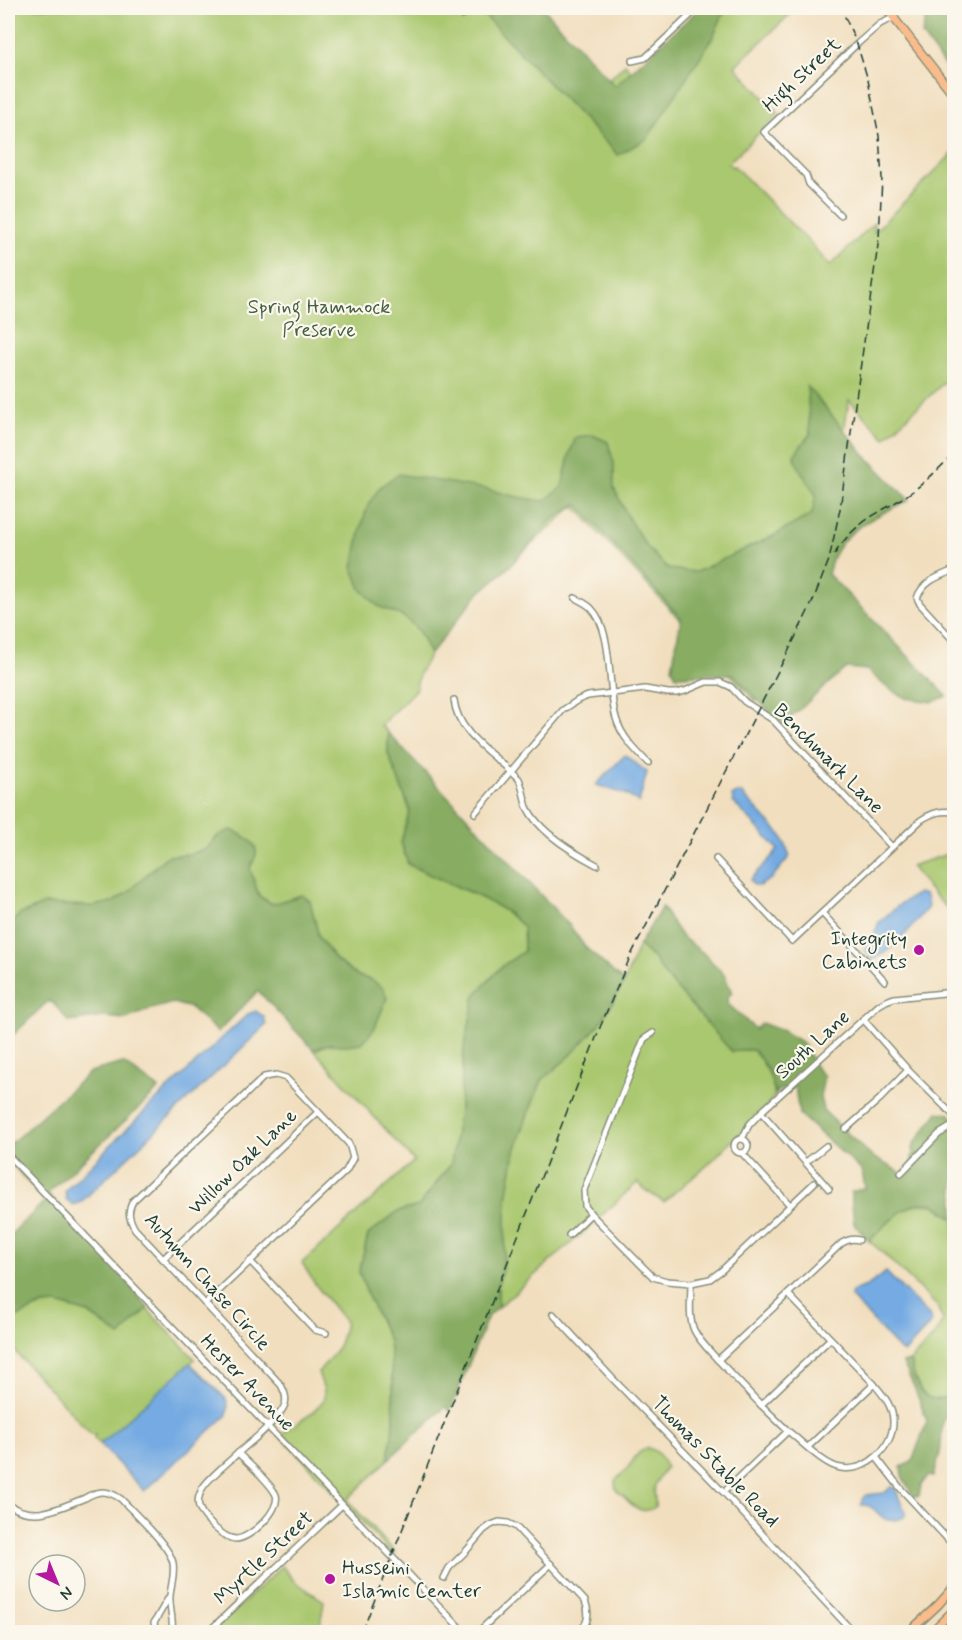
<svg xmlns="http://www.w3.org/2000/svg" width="962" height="1640" viewBox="0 0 962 1640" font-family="Mynerve,sans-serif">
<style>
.green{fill:#aac86f;stroke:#648252;stroke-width:1.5}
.forest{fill:#87ac62;stroke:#53744b;stroke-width:1.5}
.water{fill:#74aae2;stroke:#4a748b;stroke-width:1.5}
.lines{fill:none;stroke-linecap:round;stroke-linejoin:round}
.minor-casing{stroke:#888e79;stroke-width:8}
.major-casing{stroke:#888e79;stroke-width:10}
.minor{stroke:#fff;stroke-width:5}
.major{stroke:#f9bc8a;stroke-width:7}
.rail{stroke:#1f3d34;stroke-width:1.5;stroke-dasharray:9 4.5;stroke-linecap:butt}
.poi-dot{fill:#b5179e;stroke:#fbf7ec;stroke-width:2}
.labels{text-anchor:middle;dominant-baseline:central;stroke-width:4.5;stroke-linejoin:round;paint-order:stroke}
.street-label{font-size:20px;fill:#1f3d34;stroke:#fbf7ec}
.park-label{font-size:20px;fill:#426043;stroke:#fbf7ec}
.poi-label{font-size:20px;fill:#1f3d34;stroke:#fbf7ec;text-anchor:end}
</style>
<rect width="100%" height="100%" fill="#fbf7ec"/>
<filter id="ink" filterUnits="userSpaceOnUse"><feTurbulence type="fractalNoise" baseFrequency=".0167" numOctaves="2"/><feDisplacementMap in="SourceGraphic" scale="12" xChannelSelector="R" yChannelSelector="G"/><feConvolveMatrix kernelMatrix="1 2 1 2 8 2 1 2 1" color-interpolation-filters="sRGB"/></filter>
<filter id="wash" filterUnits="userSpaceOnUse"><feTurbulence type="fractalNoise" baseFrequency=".008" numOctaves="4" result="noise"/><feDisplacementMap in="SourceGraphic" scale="24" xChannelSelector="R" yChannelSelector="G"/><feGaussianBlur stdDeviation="1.35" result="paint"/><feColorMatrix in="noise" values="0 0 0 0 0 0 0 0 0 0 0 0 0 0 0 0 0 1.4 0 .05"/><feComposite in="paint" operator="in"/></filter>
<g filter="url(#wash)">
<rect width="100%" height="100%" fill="#f1debe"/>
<!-- green -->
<g class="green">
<path d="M8,8H496L584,103L625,64L634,74L706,8H797L735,66L779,114L728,163L732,167L734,166L810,243L830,266L874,223V232L954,152V373L885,438L849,400L832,503L772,672L756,702L574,506L424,642L430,654L419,674L416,689L381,725L388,733V753L410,810L401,842L408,864C438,880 472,891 502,909C510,914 517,921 524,927V951L501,967L464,1049L460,1105L451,1164L419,1206L397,1212L368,1235L359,1272L368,1296L389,1341L393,1382L394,1421L388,1460L347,1500L395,1552L393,1555L280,1435L313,1412L324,1400V1390L318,1372C336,1352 340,1348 345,1322L315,1284L302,1263L414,1161L314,1050L328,1044L346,1045L374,1029L387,998L371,980L358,976L337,961L319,938L310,901L302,895L272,904L259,896L249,869L256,853L218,836L206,849L195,852L8,1035Z"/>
<polygon points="954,852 954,916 928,888 911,866"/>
<path d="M639,945L654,959L663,973L694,1006L739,1050H753C765,1063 772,1077 775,1095L755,1122L735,1137L709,1164L675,1192L664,1202L645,1190L638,1182L585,1231L498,1307V1285L504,1262L507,1197L515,1151L526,1119L542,1080L571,1055L622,987Z"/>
<path d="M916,1204L934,1205L954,1219V1394C924,1410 916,1387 910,1361L933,1337L943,1321L937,1306L882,1252L869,1241L901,1211Z"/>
<polygon points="58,1304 88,1313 120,1336 147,1309 195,1359 100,1444 94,1438 95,1434 91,1434 8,1344 8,1318 17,1317 43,1305"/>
<path d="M648,1448C658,1450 662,1458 666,1467C663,1473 657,1479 655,1485C653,1492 656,1500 655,1507C642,1516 633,1506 624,1497C622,1495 618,1493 616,1490C615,1487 615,1484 615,1480C619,1477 623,1473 627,1469C634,1461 636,1451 648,1448Z"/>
<polygon points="282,1566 294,1581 324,1601 319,1632 212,1632"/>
</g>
<!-- forest -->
<g class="forest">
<polygon points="477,8 545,8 544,9 615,86 700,8 726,8 712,39 647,139 618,155"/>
<polygon points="934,8 954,8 954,79 922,35 926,15"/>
<path d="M807,386L865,455L909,500C882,514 848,526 834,555C831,561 830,568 828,574L947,696L933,702L905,698L885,686L867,670L846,668L782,725L733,674L676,676L672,668L681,618L577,504L552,520L507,569L478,594L430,654L418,630L404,617L378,606L361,589L353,568L361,527L368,505L380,487L398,474L486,489L517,497L544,501L562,487L569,456L576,437L593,435L608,442L614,463V488L630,521L647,547L668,569L696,572L773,536L812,514L816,495L799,468L794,455L810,434Z"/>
<path d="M388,733L570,926L585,947L624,982L600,1024L571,1055L542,1080L526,1119L515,1151L507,1197L504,1262L498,1285V1307L488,1316L450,1411L446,1407H445L388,1460L394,1421L393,1382L389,1341L368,1296L359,1272L368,1235L397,1212L419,1206L451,1164L460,1105L464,1049L475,995L501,967L524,951L523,927C517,921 510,914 502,909C472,891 438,880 408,864L401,842L410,810L388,753Z"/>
<path d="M231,830C241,834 258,841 256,854C255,859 251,865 250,869L259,896L272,904L302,895L310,901L319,938L337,961L358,976L371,980L383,988L387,998L374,1029L362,1043L346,1045L328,1044L314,1050L258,991L218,1032L191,1008L173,1003L151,1009L126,1019L103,1017L69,1022L53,1003L48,1001L8,1040V927L19,915L45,904L93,906L113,902L129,892L146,875L167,856L189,854L206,849L218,836Z"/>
<path d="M662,907L681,936L702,952L724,974L732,993L727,997V1003L755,1029L762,1023L783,1031L803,1043L816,1068L824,1076L820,1097L823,1110L871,1156L901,1173L911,1166L914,1144L938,1112L950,1114L954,1120V1219C949,1215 942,1208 935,1205C911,1194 885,1226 869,1241L854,1224L851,1192L865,1188L862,1171L799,1114L795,1087L778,1090L775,1095C772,1077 765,1063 753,1050H739L732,1052L663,973L654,959L639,945Z"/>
<polygon points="123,1063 159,1089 48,1193 117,1269 148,1308 120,1336 88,1313 58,1304 43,1305 17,1317 8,1318 8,1237 45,1201 8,1160 8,1146 90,1072"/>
<path d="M910,1361C916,1387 924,1410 954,1394V1403C937,1423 944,1431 940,1453C938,1461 935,1469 933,1477L928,1476L921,1485L919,1496H913L902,1476L901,1467L912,1462L927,1421L915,1389L903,1363Z"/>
</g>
<!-- water -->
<g class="water">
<polygon points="625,755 647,772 639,802 625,794 596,785"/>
<polygon points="737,793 742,794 782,836 790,856 771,879 759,886 754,885 750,880 778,850 774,845 733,802 732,796"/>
<path d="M918,893L925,895L927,899L928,907C913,926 894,950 872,960L864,950L874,935L879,922L900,904Z"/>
<polygon points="256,1011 264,1017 266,1025 81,1202 73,1205 66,1199 65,1191 152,1104 248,1014"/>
<polygon points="886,1272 930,1317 932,1322 904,1353 899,1350 851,1297 852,1292 858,1289 867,1286"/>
<polygon points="190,1363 226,1399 228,1407 227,1415 144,1491 100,1444"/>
<path d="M891,1487H894C899,1495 900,1504 906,1512L904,1517C876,1529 882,1504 861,1505L862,1499L866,1495L884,1493Z"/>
</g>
</g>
<g filter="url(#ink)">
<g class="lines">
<defs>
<g id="minor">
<polyline points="462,15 477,8"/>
<polyline points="632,61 645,58 698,8"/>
<polyline points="840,215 809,184 806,175 764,132 857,44 880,24 895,17"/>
<path d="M954,570C940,576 923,581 917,598L920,604L954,641"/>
<path d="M575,598C581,601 587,604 591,608C614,631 607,688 616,718C621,736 635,750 648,763"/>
<path d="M454,700C458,736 496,755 519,779C523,788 524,798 527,807C538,831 574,853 597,865"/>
<polyline points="475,813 563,710 578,700 588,696 645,689 668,693 677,693 685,691 706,682 720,682 731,687 745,702 773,720 892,847"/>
<path d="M716,859L792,941L921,820C932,813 941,810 954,812"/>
<polyline points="822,913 885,981"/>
<polyline points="950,992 954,1030"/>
<polyline points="863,1019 908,1070 954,1116"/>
<path d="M653,1033L644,1039L584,1190L585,1206L591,1214L653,1277L667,1281L691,1283C691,1297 688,1317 694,1330C699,1341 710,1351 718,1360"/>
<polyline points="761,1112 829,1189"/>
<polyline points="846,1129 880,1099 908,1070"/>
<polyline points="742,1139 749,1125 761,1112 879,1005 886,1001 894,998 954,992"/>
<circle cx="741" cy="1146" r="7"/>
<polyline points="742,1153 790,1205"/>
<polyline points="8,1155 464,1632"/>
<polyline points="806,1162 826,1146"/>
<polyline points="901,1173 939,1134 954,1125"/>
<polyline points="569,1235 591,1214"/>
<polyline points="163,1259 318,1112"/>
<polyline points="250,1261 315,1330 326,1333"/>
<polyline points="691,1283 710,1279 721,1271 814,1183"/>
<path d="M788,1294L842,1243C848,1240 852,1238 859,1240"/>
<path d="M205,1304L346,1171L353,1158L349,1144L286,1078L276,1075L264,1077L133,1201C127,1212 129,1219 135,1229L281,1385C284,1391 287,1397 285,1404C281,1418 250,1443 238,1453"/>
<polyline points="553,1314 612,1378 727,1496 853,1632"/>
<polyline points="761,1405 830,1339"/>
<polyline points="788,1431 761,1405 718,1360 788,1294 874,1384 808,1447"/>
<path d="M238,1453C248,1463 271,1483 276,1495C281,1510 250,1539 236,1539C223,1539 203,1518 199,1507C197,1500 199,1495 202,1489C208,1478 228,1463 238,1453Z"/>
<polyline points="876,1457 901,1489 954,1546"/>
<path d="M727,1489L788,1431C802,1442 825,1466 841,1468C867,1473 894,1446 893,1421C893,1406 883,1395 874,1384"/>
<path d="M8,1504C33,1523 59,1508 85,1498C90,1495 97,1492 103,1492C110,1492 115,1495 121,1499C134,1513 170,1546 173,1563C175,1575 171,1584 170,1596C169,1608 174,1620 172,1632"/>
<path d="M444,1578L449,1568L467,1550L484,1530L491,1525L499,1522L508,1523L516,1527L585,1601C590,1613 589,1623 579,1632"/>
<polyline points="156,1632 154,1623 169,1597"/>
<polyline points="208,1632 342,1505"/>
<polyline points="478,1632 551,1564"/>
</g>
<g id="major">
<polyline points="886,8 954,95"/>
<polyline points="909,1632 938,1605 954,1587"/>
<polyline points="931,1632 954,1610"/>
</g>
</defs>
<!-- minor casing -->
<use href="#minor" class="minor-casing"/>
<!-- major casing -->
<use href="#major" class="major-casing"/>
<!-- minor -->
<use href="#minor" class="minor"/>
<!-- major -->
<use href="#major" class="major"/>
<!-- rail -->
<g class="rail">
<path d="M834,555C857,518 880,514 913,491C928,480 941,466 954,454"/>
<polyline points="362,1632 601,1025 631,955 788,652 812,603 829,560 840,509 879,238 882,178 879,136 868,80 857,44 841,8"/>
</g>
</g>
</g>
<!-- markers -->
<g class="poi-dot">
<circle cx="919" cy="950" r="6"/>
<circle cx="330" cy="1579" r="6"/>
</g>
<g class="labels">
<!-- street labels -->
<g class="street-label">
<text transform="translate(802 75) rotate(-43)">High Street</text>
<text transform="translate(828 759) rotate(45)">Benchmark Lane</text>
<text transform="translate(813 1045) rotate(-42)">South Lane</text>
<text transform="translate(243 1162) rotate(-44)">Willow Oak Lane</text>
<text transform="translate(207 1282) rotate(48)">Autumn Chase Circle</text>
<text transform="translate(247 1383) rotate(46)">Hester Avenue</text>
<text transform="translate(715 1462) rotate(46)">Thomas Stable Road</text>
<text transform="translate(264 1558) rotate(-43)">Myrtle Street</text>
</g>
<!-- park labels -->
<g class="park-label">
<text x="319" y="307">Spring Hammock<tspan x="319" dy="23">Preserve</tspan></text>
</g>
<!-- poi labels -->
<g class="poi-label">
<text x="907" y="939">Integrity<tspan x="907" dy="23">Cabinets</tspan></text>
<text x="342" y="1568" text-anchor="start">Husseini<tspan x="342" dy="23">Islamic Center</tspan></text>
</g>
</g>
<!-- margin -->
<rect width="962" height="1640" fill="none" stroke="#fbf7ec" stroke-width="30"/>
<!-- north arrow -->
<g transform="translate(57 1583) rotate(137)"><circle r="28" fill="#fbf7ec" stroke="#a3ada2" stroke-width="1.5"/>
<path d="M0-4.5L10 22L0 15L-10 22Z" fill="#b5179e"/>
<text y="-9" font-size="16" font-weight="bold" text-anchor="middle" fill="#1f3d34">N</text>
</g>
</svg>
